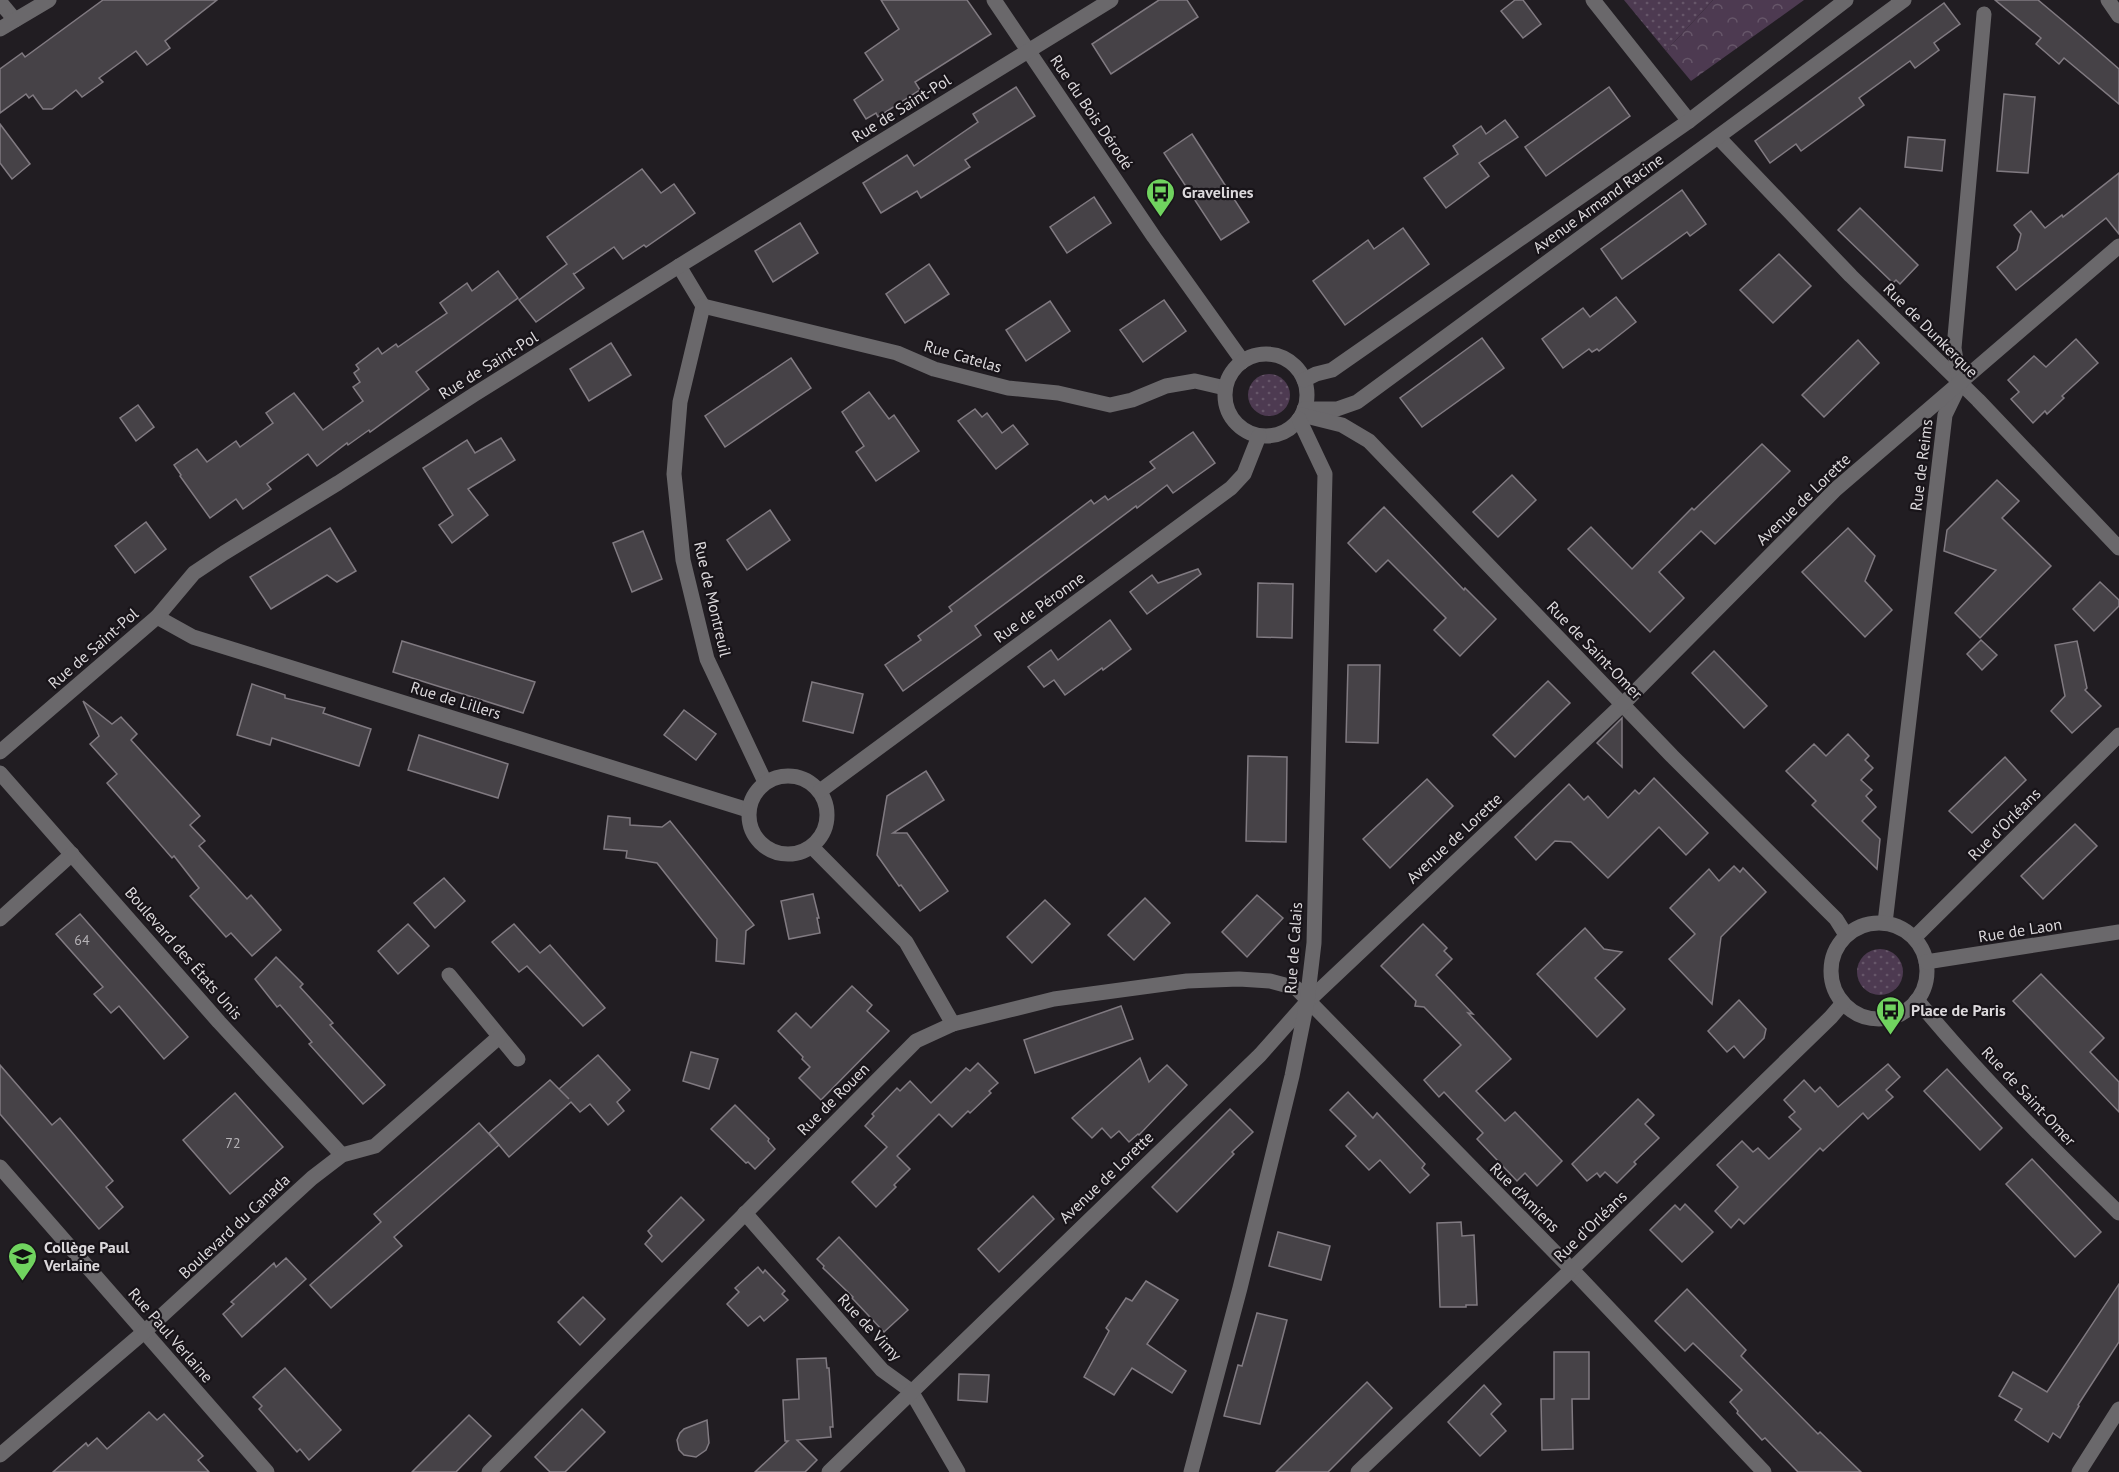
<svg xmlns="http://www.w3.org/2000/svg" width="2119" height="1472" viewBox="0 0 2119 1472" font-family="'PT Sans',sans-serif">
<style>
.grass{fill:url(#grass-dots)}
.forest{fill:url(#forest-crowns)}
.building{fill:#464247;stroke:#807a81;stroke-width:1.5}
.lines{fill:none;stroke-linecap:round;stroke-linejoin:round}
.minor{stroke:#6a686b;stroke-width:15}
.labels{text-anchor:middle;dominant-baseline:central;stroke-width:4.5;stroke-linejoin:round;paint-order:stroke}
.number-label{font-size:14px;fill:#b6b3b7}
.street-label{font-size:16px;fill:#dcd9dc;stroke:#181419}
.poi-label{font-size:16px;font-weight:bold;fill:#dcd9dc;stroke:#181419;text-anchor:start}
</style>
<defs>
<pattern id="grass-dots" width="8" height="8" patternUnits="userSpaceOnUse" patternTransform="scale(1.5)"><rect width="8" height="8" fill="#4d3a51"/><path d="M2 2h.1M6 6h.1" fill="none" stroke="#665669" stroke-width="1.8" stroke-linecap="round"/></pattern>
<pattern id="forest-crowns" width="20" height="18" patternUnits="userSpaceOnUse" patternTransform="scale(1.5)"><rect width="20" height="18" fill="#4d3a51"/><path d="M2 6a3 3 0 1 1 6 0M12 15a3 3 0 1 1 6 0" fill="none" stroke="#665669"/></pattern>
</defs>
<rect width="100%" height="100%" fill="#211d22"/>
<!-- grass -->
<g class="grass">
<polygon points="1624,0 1713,0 1666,51"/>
<circle cx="1269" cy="395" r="21"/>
<circle cx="1880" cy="972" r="23"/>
</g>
<!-- forest -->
<polygon class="forest" points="1713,0 1804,0 1691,81 1666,51"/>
<!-- building -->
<g class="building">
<polygon points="103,0 217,0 165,41 170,48 147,65 136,51 99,78 103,82 82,97 76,90 52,109 43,109 33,95 29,98 26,94 0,113 0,69 22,53 25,57"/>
<polygon points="881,0 967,0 991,34 915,82 920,90 878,117 876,113 866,119 854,100 883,80 865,53 899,29"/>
<polygon points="1159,0 1187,0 1198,17 1111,74 1092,44"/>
<polygon points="1515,0 1523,0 1541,24 1523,38 1501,11"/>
<polygon points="1995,0 2038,0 2081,36 2119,69 2119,104 2064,58 2059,64 2036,44 2041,38"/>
<polygon points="1944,3 1960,24 1934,43 1939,50 1915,68 1910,61 1859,98 1864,105 1801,151 1796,144 1770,163 1755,141"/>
<polygon points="1016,87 1035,116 965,160 970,167 921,198 917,191 881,213 863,183 907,155 914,166 978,122 973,114"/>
<polygon points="1609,87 1630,116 1546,176 1525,147"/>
<polygon points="2004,94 2035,97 2028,173 1997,171"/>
<polygon points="1505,120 1518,137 1479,163 1489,176 1446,208 1424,178 1458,154 1453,146 1481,126 1486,134"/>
<polygon points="0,124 30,164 12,179 0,163"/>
<polygon points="1192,134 1249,222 1221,240 1164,153"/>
<polygon points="1908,137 1945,140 1942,171 1905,167"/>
<polygon points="642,169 661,193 674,184 695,213 646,247 644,245 623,259 614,247 574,274 573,273 584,288 536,322 519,300 567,264 547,237"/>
<polygon points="2119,173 2119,234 2106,218 2016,290 1997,267 2017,250 2021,234 2014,225 2031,211 2045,228 2062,215 2063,217"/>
<polygon points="1682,190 1706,224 1690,236 1687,232 1622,279 1601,249"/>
<polygon points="1094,197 1111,223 1067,253 1050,227"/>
<polygon points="1860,208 1918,265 1900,284 1896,280 1893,283 1838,230"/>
<polygon points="800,223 818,253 773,282 755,251"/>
<polygon points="1403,228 1429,264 1345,325 1313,281 1368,240 1374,249"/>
<polygon points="1779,254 1811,286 1773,323 1740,290"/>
<polygon points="929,264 949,294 905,323 886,294"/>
<polygon points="498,271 518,298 416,372 429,389 370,432 369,430 348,445 347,443 317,466 308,454 267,484 271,489 243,509 236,499 210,518 180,476 181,475 174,465 197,449 207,462 236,441 240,447 273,423 266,413 294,393 323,430 363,401 353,387 360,382 354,373 359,369 356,365 378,348 382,354 396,344 398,347 447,313 440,303 467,283 472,291"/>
<polygon points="1616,297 1636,322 1599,351 1597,349 1592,352 1589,349 1563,368 1542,339 1583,308 1590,317"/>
<polygon points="1164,300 1186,331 1143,362 1120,330"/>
<polygon points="1050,301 1070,331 1026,361 1006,330"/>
<polygon points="1482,338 1504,368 1422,427 1400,398"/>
<polygon points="2076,339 2098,363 2062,396 2064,398 2047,414 2045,411 2033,423 2011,399 2019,392 2008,380 2034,356 2046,367"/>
<polygon points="1858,340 1879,363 1824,417 1802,395"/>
<polygon points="611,343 631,375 589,401 570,369"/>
<polygon points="791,358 811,388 725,447 705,416"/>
<polygon points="869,392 889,419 894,415 919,451 876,481 856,452 864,446 842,412"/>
<polygon points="138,405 154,427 136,441 120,418"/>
<polygon points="975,409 982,417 987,413 1002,433 1013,425 1028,444 996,469 958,421"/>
<polygon points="1193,432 1215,463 1173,493 1167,485 1137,508 1136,506 975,626 981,635 903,691 885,665 921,640 918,636 952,611 949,607 1091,500 1094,504 1105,496 1108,500 1155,468 1150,462"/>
<polygon points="501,438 515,460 468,489 488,515 452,543 439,525 453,515 423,468 467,440 475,453"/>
<polygon points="1762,444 1790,471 1715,544 1701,531 1659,572 1684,598 1650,632 1568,549 1591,527 1632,569 1692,508 1694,510"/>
<polygon points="1512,475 1536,500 1498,537 1473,512"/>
<polygon points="1997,480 2019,501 2002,518 2051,566 1980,638 1955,613 1996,570 1944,551 1947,530"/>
<polygon points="1384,507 1464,590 1465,588 1496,619 1460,656 1434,630 1446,618 1388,560 1376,572 1348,543"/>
<polygon points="770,510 790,540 747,570 727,540"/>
<polygon points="146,522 166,549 135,573 115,546"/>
<polygon points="330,528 356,571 337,582 327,575 271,609 250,577"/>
<polygon points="1848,528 1875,556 1865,581 1892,610 1865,637 1802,572"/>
<polygon points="643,531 662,579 632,592 613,543"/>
<polygon points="1198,569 1201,574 1147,614 1130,592 1152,575 1158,583"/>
<polygon points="2100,582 2119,600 2119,606 2094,631 2073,609"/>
<polygon points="1258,583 1293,584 1292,638 1257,637"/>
<polygon points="1110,620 1131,649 1103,670 1102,668 1065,695 1054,680 1044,687 1028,667 1051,650 1058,660"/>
<polygon points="1981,640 1997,655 1982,670 1967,654"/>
<polygon points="402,641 535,682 523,713 393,672"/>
<polygon points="2077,641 2087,688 2085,690 2101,706 2072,733 2051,711 2065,696 2055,645"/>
<polygon points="1714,651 1767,706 1744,728 1692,673"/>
<polygon points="1348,665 1380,665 1378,743 1346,742"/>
<polygon points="1548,681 1570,703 1515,757 1493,735"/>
<polygon points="812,682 863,694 853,733 803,721"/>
<polygon points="252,684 285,695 285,698 325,708 323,713 371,729 359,766 272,738 270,745 237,735"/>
<polygon points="83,701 112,724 121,717 137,734 131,740 200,816 190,825 205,841 199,846 247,899 251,895 281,930 252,956 231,933 226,937 190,896 199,888 174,856 172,858 107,783 117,774 90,744 99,736"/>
<polygon points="684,710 716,734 696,760 664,735"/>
<polygon points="1622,718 1622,767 1597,743"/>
<polygon points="1848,734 1869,756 1865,760 1873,768 1861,780 1872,790 1866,796 1876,807 1862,821 1880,839 1877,869 1812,805 1816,801 1786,771 1814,744 1826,756"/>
<polygon points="419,735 508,764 498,798 408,770"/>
<polygon points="1248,756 1287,757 1286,842 1246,841"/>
<polygon points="2005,757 2026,780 1972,833 1949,811"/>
<polygon points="926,771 944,800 893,833 907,833 948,891 920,911 901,885 899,886 877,855 887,796"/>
<polygon points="1654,778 1708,833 1686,855 1659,827 1608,878 1571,842 1555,841 1536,860 1515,837 1569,784 1584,800 1588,796 1608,818 1635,790 1639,794"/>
<polygon points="1427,779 1453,806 1390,868 1363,839"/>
<polygon points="608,816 630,818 630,825 662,827 670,821 754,925 746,931 744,964 716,961 717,939 657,863 626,858 627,851 604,849"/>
<polygon points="2075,824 2097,846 2043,899 2021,876"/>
<polygon points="1734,866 1740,872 1743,868 1766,892 1721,937 1712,1004 1669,959 1695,934 1670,908 1709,869 1719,881"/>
<polygon points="444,878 465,901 435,928 414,903"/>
<polygon points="813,894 819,918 817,918 820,933 789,939 781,901"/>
<polygon points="1257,895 1283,918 1247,957 1222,932"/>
<polygon points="1145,898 1170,923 1134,960 1108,935"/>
<polygon points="1045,900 1070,924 1032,963 1007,937"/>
<polygon points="80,914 188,1037 164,1059 119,1006 111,1013 94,994 103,987 56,934"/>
<polygon points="408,924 429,946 398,974 378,951"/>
<polygon points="514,924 540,953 550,945 605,1008 583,1026 527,966 519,972 492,942"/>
<polygon points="1423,924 1447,948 1444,951 1452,959 1436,975 1473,1014 1468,1013 1511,1059 1476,1091 1505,1121 1515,1112 1562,1161 1537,1186 1525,1173 1517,1181 1477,1139 1483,1133 1444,1092 1439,1097 1424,1080 1461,1045 1424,1007 1415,1006 1416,1001 1381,966"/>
<polygon points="1585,928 1604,949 1622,952 1595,978 1625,1009 1597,1037 1537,974"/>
<polygon points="276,957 303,984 300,987 333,1023 330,1025 385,1085 363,1104 309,1044 312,1042 280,1005 277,1007 255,979"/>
<polygon points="2041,974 2104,1038 2090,1052 2119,1082 2119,1112 2013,1001"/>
<polygon points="852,986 872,1005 867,1011 889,1031 821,1100 799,1078 810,1067 802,1059 803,1057 778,1031 796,1013 811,1028"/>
<polygon points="1739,1000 1766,1029 1764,1038 1744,1058 1734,1046 1727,1052 1708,1031"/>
<polygon points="1121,1006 1133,1039 1035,1073 1024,1040"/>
<polygon points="691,1052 718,1059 709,1089 683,1081"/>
<polygon points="598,1055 630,1090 617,1102 624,1111 608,1125 590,1104 580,1112 571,1102 509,1157 489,1133 550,1080 569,1099 559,1089"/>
<polygon points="1140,1058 1149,1082 1167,1065 1187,1085 1139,1135 1138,1134 1129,1142 1119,1131 1111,1138 1102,1128 1092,1138 1072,1118"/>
<polygon points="978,1063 998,1083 989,1091 991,1093 970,1113 968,1111 952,1127 939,1114 897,1156 910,1169 894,1185 896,1187 876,1207 852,1182 887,1147 865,1126 874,1116 872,1114 897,1088 900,1091 910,1081 931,1103 966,1068 970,1071"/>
<polygon points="1888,1064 1900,1077 1886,1090 1893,1097 1868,1119 1863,1113 1823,1151 1820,1148 1744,1224 1739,1219 1731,1228 1715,1211 1738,1187 1717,1165 1742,1141 1753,1152 1758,1148 1769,1159 1801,1129 1789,1117 1795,1112 1784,1100 1804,1080 1815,1092 1820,1087 1838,1107"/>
<polygon points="0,1065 52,1125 60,1118 113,1181 106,1187 123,1207 99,1229 0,1114"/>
<polygon points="1947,1069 2002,1128 1980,1150 1924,1091"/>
<polygon points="1348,1092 1373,1118 1377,1113 1425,1164 1422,1168 1429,1175 1410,1193 1380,1160 1369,1170 1346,1146 1356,1136 1330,1110"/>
<polygon points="235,1093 283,1147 230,1194 183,1140"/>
<polygon points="1638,1099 1654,1115 1645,1124 1659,1138 1634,1162 1636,1164 1617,1183 1605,1172 1600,1177 1597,1173 1587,1181 1572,1164"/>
<polygon points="735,1105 769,1139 768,1141 775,1149 755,1169 748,1162 746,1163 711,1129"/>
<polygon points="1230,1109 1253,1132 1232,1152 1234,1154 1177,1212 1152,1187"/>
<polygon points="479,1123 499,1145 394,1237 402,1246 331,1308 310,1285 381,1222 374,1214"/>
<polygon points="2032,1159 2101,1232 2075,1257 2006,1184"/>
<polygon points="1033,1196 1054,1219 999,1272 978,1249"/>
<polygon points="681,1197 704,1220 662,1262 645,1244 652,1236 648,1231"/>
<polygon points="1685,1204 1713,1232 1682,1262 1650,1230 1675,1205 1680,1210"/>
<polygon points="1461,1222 1462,1236 1474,1235 1477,1305 1466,1305 1466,1307 1440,1307 1437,1223"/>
<polygon points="1278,1232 1330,1246 1321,1280 1269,1266"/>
<polygon points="839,1237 908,1310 884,1332 852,1298 853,1297 823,1268 824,1266 817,1259"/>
<polygon points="286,1258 306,1279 242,1337 223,1314 234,1304 231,1302 274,1263 276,1267"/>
<polygon points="758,1267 763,1273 765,1270 785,1291 782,1294 788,1300 764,1321 760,1316 748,1326 727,1304 739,1292 735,1288"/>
<polygon points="1146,1281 1178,1300 1147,1344 1186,1371 1172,1393 1132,1368 1114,1395 1084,1377 1109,1331 1106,1328 1126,1298 1132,1301"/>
<polygon points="2119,1284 2119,1342 2078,1405 2079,1406 2060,1438 2053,1433 2048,1442 2015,1420 2022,1409 1999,1396 2013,1372 2047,1392"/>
<polygon points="1687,1289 1746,1350 1741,1356 1818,1434 1820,1432 1861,1472 1798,1472 1765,1438 1762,1440 1737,1413 1738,1411 1730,1402 1742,1390 1693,1343 1685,1351 1655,1321"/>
<polygon points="583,1297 605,1319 580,1345 558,1322"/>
<polygon points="1257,1313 1287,1320 1260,1424 1224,1416 1238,1365 1242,1366"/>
<polygon points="1554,1352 1589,1352 1589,1399 1572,1399 1573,1449 1542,1450 1541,1399 1554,1399"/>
<polygon points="826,1358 827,1368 829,1368 831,1396 833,1427 830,1427 831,1437 797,1440 817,1460 805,1472 755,1472 788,1441 785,1441 783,1400 799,1399 797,1359"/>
<polygon points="285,1368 341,1430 309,1460 300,1449 297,1452 259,1409 262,1406 253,1397"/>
<polygon points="959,1374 989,1375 987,1402 958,1400"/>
<polygon points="1367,1382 1392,1408 1328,1472 1276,1472"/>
<polygon points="1484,1385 1501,1404 1491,1414 1506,1431 1480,1456 1448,1422"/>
<polygon points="582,1409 605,1432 565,1472 550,1472 535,1457"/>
<polygon points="149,1412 157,1420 164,1414 203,1456 198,1460 209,1472 53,1472 86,1443 88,1446 97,1438 107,1449"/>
<polygon points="469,1415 491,1436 456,1472 412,1472"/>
<polygon points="707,1420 709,1443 706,1450 696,1457 684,1455 679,1450 677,1440 680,1433 684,1429"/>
</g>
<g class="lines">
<!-- minor -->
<g class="minor">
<polyline points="994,0 1154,237 1239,356 1242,362"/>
<polyline points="1593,0 1689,121"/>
<polyline points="2108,0 2119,16"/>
<polyline points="0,2 15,20"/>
<polyline points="0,29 49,0"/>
<polyline points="1718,137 1851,276 1978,400 2119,548"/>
<polyline points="679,266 703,306"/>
<polyline points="703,306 897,353 934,369 1008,388 1058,393 1110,405 1132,400 1166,386 1195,381 1225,388"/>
<polyline points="703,306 680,402 674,474 683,560 707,659 765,782"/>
<circle cx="1266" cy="395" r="41"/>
<polyline points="1304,380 1316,374 1332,370 1689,121 1846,0"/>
<polyline points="1304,409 1337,409 1357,402 1904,0"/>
<polyline points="1302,415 1342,425 1369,441 1672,756 1836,919 1846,935"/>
<polyline points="157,617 193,637 748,810"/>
<polyline points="0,752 157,617 194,573 224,553 338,483 475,394 679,266 1111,0"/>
<polyline points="0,773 219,1022 342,1155"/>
<circle cx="788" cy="815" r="39"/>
<polyline points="820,791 1231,488 1244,474 1259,436"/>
<polyline points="812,847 906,942 953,1024"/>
<polyline points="0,919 72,854"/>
<polyline points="1885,923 1945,415 1960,384 1954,348 1984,14"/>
<circle cx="1879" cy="971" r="48"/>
<polyline points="1914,938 2119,735"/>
<polyline points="1926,962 2119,932"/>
<polyline points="449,975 518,1059"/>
<path d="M1917,1000C1979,1075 2049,1145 2119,1213"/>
<polyline points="0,1167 267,1472"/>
<polyline points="745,1213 882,1370 911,1391 958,1472"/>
<polyline points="0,1455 144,1332 312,1178 342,1155 375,1146 499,1037"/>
<polyline points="489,1472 916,1041 953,1024 1054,999 1187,981 1239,979 1270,981 1296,988 1580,1278 1764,1472"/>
<polyline points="829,1472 1260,1055 1307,1002 1623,704 1836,489 2119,246"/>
<polyline points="1191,1472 1240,1288 1292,1076 1307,1002 1314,943 1325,474 1299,419"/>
<polyline points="1358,1472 1571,1270 1831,1017 1843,1003"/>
<polyline points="2079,1472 2119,1409"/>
</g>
</g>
<!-- icons -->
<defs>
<symbol id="bus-pin" viewBox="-11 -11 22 30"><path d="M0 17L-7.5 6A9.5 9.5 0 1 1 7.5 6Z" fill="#70d35f" stroke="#181419"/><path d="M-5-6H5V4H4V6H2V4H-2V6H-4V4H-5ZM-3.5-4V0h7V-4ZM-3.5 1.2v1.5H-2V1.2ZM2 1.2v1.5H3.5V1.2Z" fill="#111"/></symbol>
<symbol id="school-pin" viewBox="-11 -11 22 30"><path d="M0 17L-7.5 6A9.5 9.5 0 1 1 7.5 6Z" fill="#70d35f" stroke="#181419"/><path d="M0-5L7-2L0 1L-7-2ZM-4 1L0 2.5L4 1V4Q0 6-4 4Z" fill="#111"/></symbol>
</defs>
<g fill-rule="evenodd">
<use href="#bus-pin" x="1144" y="176" width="33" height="45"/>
<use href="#bus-pin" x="1874" y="994" width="33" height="45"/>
<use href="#school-pin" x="6" y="1240" width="33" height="45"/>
</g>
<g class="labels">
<!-- number labels -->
<g class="number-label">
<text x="82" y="940">64</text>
<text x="233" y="1143">72</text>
</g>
<!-- street labels -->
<g class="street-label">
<text transform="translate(901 108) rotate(-32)">Rue de Saint-Pol</text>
<text transform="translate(1092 112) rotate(56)">Rue du Bois Dérodé</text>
<text transform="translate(1598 203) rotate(-36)">Avenue Armand Racine</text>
<text transform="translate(1931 330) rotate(45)">Rue de Dunkerque</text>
<text transform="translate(963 356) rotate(16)">Rue Catelas</text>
<text transform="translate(488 365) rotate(-32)">Rue de Saint-Pol</text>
<text transform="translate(1921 465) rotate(-83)">Rue de Reims</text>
<text transform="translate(1803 499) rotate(-44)">Avenue de Lorette</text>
<text transform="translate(713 599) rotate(77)">Rue de Montreuil</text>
<text transform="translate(1039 607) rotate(-36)">Rue de Péronne</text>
<text transform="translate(93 648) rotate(-41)">Rue de Saint-Pol</text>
<text transform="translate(1595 650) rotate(46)">Rue de Saint-Omer</text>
<text transform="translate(456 700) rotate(17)">Rue de Lillers</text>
<text transform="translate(2004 824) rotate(-45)">Rue d'Orléans</text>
<text transform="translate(1454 838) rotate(-43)">Avenue de Lorette</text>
<text transform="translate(2020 930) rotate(-9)">Rue de Laon</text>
<text transform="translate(1293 948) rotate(-86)">Rue de Calais</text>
<text transform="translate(184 953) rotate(49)">Boulevard des États Unis</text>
<text transform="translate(2029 1096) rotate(47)">Rue de Saint-Omer</text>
<text transform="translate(833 1099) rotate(-45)">Rue de Rouen</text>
<text transform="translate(1106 1177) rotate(-44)">Avenue de Lorette</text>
<text transform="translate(1525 1197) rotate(45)">Rue d'Amiens</text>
<text transform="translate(234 1226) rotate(-43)">Boulevard du Canada</text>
<text transform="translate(1590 1226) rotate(-44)">Rue d'Orléans</text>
<text transform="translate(870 1327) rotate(47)">Rue de Vimy</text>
<text transform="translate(171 1335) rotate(49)">Rue Paul Verlaine</text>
</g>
<!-- poi labels -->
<g class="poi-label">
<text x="1182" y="192">Gravelines</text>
<text x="1911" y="1010">Place de Paris</text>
<text x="44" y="1247">Collège Paul<tspan x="44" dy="18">Verlaine</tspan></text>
</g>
</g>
</svg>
